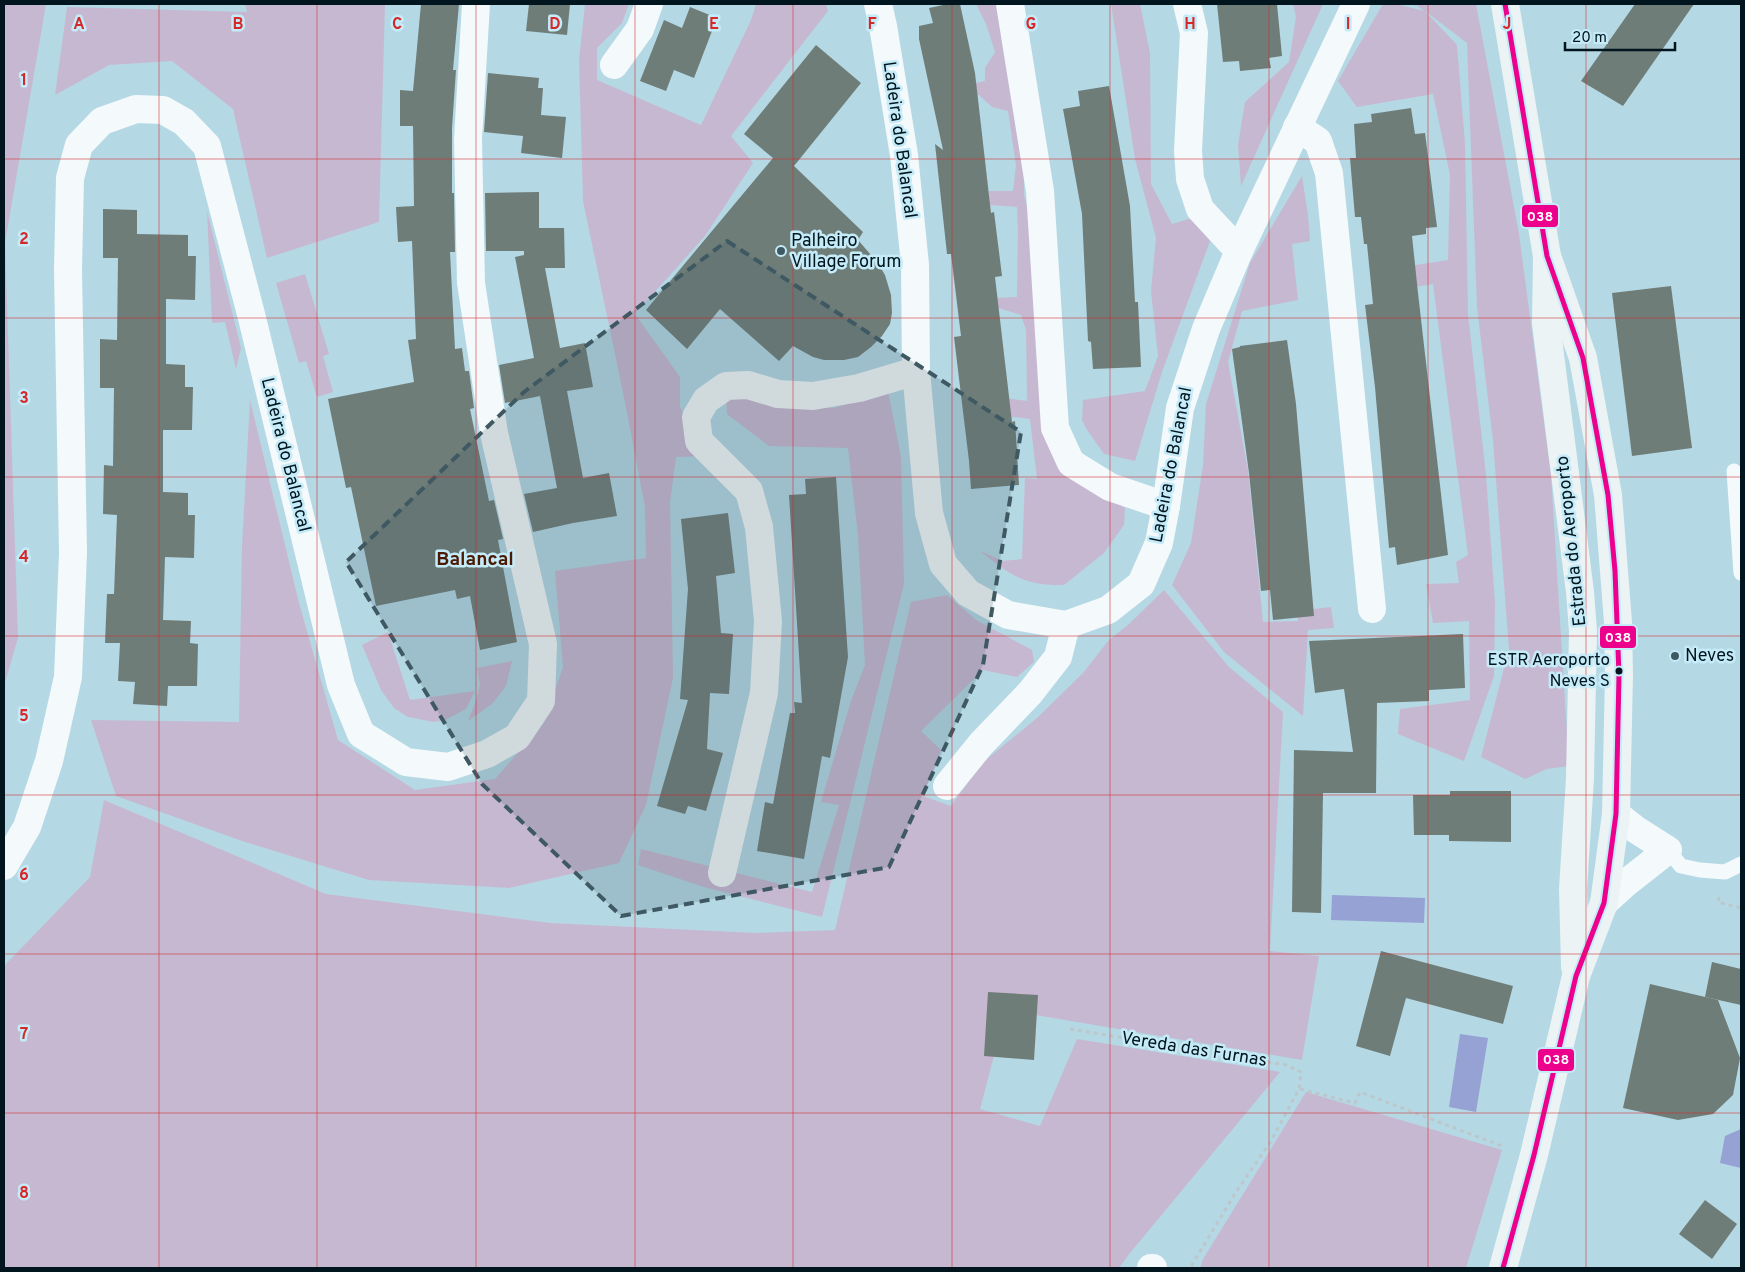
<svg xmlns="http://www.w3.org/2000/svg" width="1745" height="1272" viewBox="0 0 1745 1272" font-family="Overpass,sans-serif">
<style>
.green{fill:#c7b8d1}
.water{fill:#96a1d4}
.building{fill:#6f7d78}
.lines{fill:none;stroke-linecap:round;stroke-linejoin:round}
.path{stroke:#bdc7cb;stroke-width:3;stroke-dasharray:4 4;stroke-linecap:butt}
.service{stroke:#f4f9fb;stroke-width:15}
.minor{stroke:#f4f9fb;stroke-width:28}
.secondary{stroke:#ebf3f4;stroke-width:28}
.bus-1-casing{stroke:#c5ebf9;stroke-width:9}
.bus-1{stroke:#ec008c;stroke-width:5}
.marked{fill:#3f5963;fill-opacity:0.2;stroke:#3f5963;stroke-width:4;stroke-dasharray:10 6;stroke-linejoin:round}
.grid{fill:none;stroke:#d62828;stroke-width:1;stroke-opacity:0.55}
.poi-dot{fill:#3f5963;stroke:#c5ebf9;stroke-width:2}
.bus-dot{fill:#00151d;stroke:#c5ebf9;stroke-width:2}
.labels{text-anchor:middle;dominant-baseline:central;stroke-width:5;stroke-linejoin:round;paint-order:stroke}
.bus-label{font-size:17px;fill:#00151d;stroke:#c5ebf9;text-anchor:end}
.street-label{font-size:18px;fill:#00151d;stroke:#c5ebf9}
.poi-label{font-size:18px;fill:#00151d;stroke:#c5ebf9;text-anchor:start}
.neighbourhood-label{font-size:19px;font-weight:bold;fill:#4a1a04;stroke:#c5ebf9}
.grid-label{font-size:16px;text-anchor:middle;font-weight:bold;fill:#d62828;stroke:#c5ebf9;stroke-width:5;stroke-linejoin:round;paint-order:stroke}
.line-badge{stroke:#c5ebf9;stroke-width:2}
.badge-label{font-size:14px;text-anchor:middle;font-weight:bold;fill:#fff}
</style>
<rect width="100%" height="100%" fill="#b5d8e5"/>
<!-- green -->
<g class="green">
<polygon points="4,4 46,4 5,243 18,638 4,686"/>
<polygon points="245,4 385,4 379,222 267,258 233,109 172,61 109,65 55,95 67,7 247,12"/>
<polygon points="585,4 629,4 622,23 597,48 597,80 701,125 751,20 756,4 826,4 828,11 731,136 753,163 705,236 635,314 680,377 680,407 704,456 676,457 670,502 673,678 646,805 619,863 509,888 369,880 245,842 116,796 91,720 239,722 242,546 250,400 299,603 338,740 415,790 495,779 544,723 563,667 555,571 646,558 645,507 625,402 583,201 579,60"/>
<path d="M976,4H1005L1024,145V195L1041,260L1045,417L1112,499L1125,508L1124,525L1104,553L1064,585C1052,585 1040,585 1028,581C1010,576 995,562 980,551L1003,561L1022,559L1025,478L1037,479L1030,419L997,415L998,397L1027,401L1026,330L1021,315L995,307L994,298L1017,297L1018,231L1017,207L990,205L989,191H1013L1016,165L1008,111L992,107L979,95L961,96L963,86L985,81V68L995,52L986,24Z"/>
<polygon points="1111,4 1140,4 1150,53 1151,184 1172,224 1195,217 1210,241 1162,372 1135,461 1104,454 1087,430 1082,420 1083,400 1145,391 1158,356 1151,291 1156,238 1135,159"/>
<polygon points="1293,4 1323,4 1241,186 1238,145 1245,102 1289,62 1296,17"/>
<polygon points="1383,4 1396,4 1424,11 1415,4 1476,4 1519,234 1551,475 1569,766 1547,769 1525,779 1481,757 1509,649 1493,441 1477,307 1467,43 1425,11 1457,45 1465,143 1468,314 1486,475 1495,603 1494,676 1464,761 1398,734 1400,709 1470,700 1469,621 1433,623 1426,584 1459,583 1456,562 1468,555 1433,284 1402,289 1397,268 1448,260 1450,175 1433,94 1357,107 1338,81"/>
<polygon points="1302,176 1308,215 1310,241 1292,244 1298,300 1242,311 1228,362 1248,470 1263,622 1298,621 1298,611 1331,607 1334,628 1308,630 1303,716 1224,652 1172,585 1191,543 1203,465 1206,404 1250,263"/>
<polygon points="207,211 241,348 236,369 225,322 212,323"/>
<polygon points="305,274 329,354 323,356 333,392 317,397 306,361 299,363 276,283"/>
<polygon points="888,391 901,457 904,584 822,917 704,887 638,865 641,849 812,892 839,805 821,802 851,701 865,665 858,535 848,448 769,446 727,414 726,395 771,404 834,408"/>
<polygon points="1164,590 1229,667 1283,712 1270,951 1319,956 1302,1060 1006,1010 980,1109 1040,1126 1077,1039 1280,1072 1130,1253 1119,1268 4,1268 4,966 90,877 104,800 326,894 550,923 756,933 835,930 911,602 947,595 976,620 1032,650 1034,662 1017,677 983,670 921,731 941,750 923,796 951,806 982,763 1037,718 1083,673 1108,641 1129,624"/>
<polygon points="388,632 410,700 475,691 466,709 445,720 434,722 408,717 394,708 381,690 362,645"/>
<polygon points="512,661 506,686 492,704 468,721 476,701 480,685 477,668"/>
<polygon points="1306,1092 1502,1150 1466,1268 1200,1268 1203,1259"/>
</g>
<!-- water -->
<g class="water">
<polygon points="1332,895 1425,898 1424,923 1331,920"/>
<polygon points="1460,1034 1488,1038 1476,1112 1449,1107"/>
<polygon points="1741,1129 1741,1168 1720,1163 1725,1136"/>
</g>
<!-- building -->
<g class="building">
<polygon points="421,4 459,4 453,70 456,70 452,128 452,193 454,193 455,252 450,252 455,349 462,348 465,371 469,371 474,408 470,409 489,501 494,500 503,539 498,540 517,642 480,650 470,596 457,599 455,590 376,606 351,487 346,488 328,399 414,382 408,340 416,339 412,241 398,242 396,207 414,206 413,126 400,126 400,90 413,91"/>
<polygon points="529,4 570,4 567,35 526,31"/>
<polygon points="948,4 960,4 975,73 991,213 994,212 1002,276 995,277 1012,422 1015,421 1019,485 971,489 969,461 954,337 961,336 951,254 947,254 935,144 943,150 919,39 919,26 933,23 929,8"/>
<polygon points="1217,4 1277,4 1282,56 1269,58 1271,68 1240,71 1239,61 1223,62"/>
<polygon points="1635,4 1694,4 1623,106 1581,81"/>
<polygon points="690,7 717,18 694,78 674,70 666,91 640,81 664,20 682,28"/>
<polygon points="816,45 861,83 794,166 863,232 858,240 877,262 885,275 891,295 892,313 890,324 882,336 871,347 858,357 844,360 824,360 813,357 793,346 779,361 720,309 687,349 646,310 773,158 744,134"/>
<polygon points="488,73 539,78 538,88 543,88 541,115 566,117 562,158 521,153 523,136 484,132"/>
<polygon points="1109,86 1130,206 1135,302 1138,302 1141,367 1093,369 1091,342 1088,341 1082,214 1063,109 1080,106 1078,91"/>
<polygon points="1411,108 1415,134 1425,133 1437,227 1426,228 1426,234 1412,236 1418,293 1448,555 1397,565 1395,547 1389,548 1375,387 1365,305 1373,304 1367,244 1364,244 1361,217 1355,217 1350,158 1356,158 1354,124 1372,122 1371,114"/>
<polygon points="539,192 539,228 564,228 565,268 545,268 560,348 585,343 593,387 567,391 583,478 609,473 617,516 573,523 533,532 524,494 557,488 540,396 505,403 499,365 534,358 515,257 524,255 524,251 486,251 485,193"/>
<polygon points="103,209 137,210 137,234 188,235 188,256 196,256 195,300 166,299 166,364 185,365 185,387 193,387 192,430 163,430 163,492 188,493 188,515 195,515 194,558 165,557 163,620 191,621 190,643 198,644 197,686 168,686 167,706 133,704 135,682 118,681 120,643 105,643 107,594 114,594 117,515 103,514 104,465 113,466 114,388 100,388 100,339 117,340 118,258 103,258"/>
<polygon points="1671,286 1692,448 1632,456 1612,293"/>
<polygon points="1287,340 1296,404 1314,616 1273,620 1270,590 1261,591 1249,473 1232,349 1240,347 1240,346"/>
<polygon points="836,477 848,657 830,758 822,756 804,859 757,851 765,802 773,804 790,713 795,713 794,702 802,703 789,495 806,494 805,479"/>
<polygon points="728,513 735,573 716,576 721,633 733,634 729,694 710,693 707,749 723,753 706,811 688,806 685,814 657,806 688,700 680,699 688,589 681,519"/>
<polygon points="1463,634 1465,688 1429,690 1429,701 1377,703 1376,793 1323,793 1321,913 1292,912 1294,750 1353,752 1344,689 1315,693 1309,641"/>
<polygon points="1450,791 1511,791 1511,842 1449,841 1449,835 1414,835 1413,795 1450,795"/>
<polygon points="1381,951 1513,986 1503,1024 1406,998 1390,1056 1356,1046"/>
<polygon points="1712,962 1741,969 1741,1005 1705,997"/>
<polygon points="1650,984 1718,1000 1740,1058 1733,1095 1713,1114 1678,1120 1623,1108"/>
<polygon points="988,992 1038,995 1034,1060 984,1056"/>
<polygon points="1705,1200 1737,1224 1712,1259 1679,1234"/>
</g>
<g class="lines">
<!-- path -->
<g class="path">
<polyline points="1719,897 1718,902 1741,908"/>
<polyline points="1070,1029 1286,1065 1301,1072 1299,1089 1271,1141 1236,1192 1190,1268"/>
<polyline points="1300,1089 1355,1103 1360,1092 1502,1146"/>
</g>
<!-- service -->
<g class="service">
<polyline points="1734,471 1741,573"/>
<polyline points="1668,850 1681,866 1700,870 1725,872 1741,864"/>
</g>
<!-- minor -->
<g class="minor">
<polyline points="878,4 883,26 904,155 915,265 916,371 929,513 943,564 968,593 1008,615 1066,625 1108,610 1141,584 1159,543 1166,506 1180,408 1206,329 1239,251 1356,4"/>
<polyline points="1010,4 1040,191 1055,428 1071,463 1110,487 1166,506"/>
<polyline points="1187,4 1194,33 1188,151 1190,179 1200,209 1239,251"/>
<polyline points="614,65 640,29 649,4"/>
<polyline points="1297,127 1318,141 1329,173 1372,609"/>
<polyline points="947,786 981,744 1030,693 1058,657 1066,625"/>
<polyline points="4,866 27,827 49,761 68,677 73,553 68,270 70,178 79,145 102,121 136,109 163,110 184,122 207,146 252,318 341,685 361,734 406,762 448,767 487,754 517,737 541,701 543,644 494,433 471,283 468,139 476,4"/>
<polyline points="722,873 764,693 768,621 759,527 749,491 699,441 696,417 706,400 726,386 748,385 778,394 813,396 859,388 916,371"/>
<polyline points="1604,903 1626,883 1668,850 1635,829 1616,814"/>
<polyline points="1151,1268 1153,1268"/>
</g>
<!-- secondary -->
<g class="secondary">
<polyline points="1505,4 1547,256 1546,323 1580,592 1583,631 1580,778 1573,889 1575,967"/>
<polyline points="1503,1268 1534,1155 1576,976 1604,903 1616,814 1619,675 1618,622 1608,495 1583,358 1547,256"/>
</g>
<defs>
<polyline id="bus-1" points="1503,1268 1534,1155 1576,976 1604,903 1616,814 1619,675 1615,571 1608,495 1583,358 1547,256 1505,4"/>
</defs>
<!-- bus-1 casing -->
<use href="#bus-1" class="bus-1-casing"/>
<!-- bus-1 -->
<use href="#bus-1" class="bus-1"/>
</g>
<!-- marked area -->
<path class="marked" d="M727,241L1021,432L983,665L889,867L621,916L482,784L346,562L524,392Z"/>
<!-- grid -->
<path class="grid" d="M159,4V1268M317,4V1268M476,4V1268M635,4V1268M793,4V1268M952,4V1268M1110,4V1268M1269,4V1268M1428,4V1268M1586,4V1268M4,159H1741M4,318H1741M4,477H1741M4,636H1741M4,795H1741M4,954H1741M4,1113H1741"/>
<!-- markers -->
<g class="poi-dot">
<circle cx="781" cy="251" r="5"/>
<circle cx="1675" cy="656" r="5"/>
</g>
<circle class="bus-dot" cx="1619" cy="671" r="4.5"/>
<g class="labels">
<!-- bus labels -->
<g class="bus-label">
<text x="1610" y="661">ESTR Aeroporto<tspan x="1610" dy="21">Neves S</tspan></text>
</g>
<!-- street labels -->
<g class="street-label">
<text transform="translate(899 140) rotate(82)">Ladeira do Balancal</text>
<text transform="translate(285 455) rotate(76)">Ladeira do Balancal</text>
<text transform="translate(1172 465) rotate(-79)">Ladeira do Balancal</text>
<text transform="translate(1572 541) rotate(-96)">Estrada do Aeroporto</text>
<text transform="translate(1194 1050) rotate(9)">Vereda das Furnas</text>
</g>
<!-- poi labels -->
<g class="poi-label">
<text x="791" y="241">Palheiro<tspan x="791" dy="21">Village Forum</tspan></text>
<text x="1685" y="656">Neves</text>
</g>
<!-- neighbourhood labels -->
<g class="neighbourhood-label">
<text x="475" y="560">Balancal</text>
</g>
</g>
<g class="grid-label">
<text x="79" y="29">A</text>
<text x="238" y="29">B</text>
<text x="397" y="29">C</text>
<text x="555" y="29">D</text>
<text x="714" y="29">E</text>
<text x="872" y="29">F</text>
<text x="1031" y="29">G</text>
<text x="1190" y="29">H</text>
<text x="1348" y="29">I</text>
<text x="1507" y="29">J</text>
<text x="24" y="85">1</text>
<text x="24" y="244">2</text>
<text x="24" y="403">3</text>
<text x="24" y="562">4</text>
<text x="24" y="721">5</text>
<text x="24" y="880">6</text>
<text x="24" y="1039">7</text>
<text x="24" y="1198">8</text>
</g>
<g class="line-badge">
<rect x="1521" y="204" width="38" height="24" rx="5" fill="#ec008c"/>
<rect x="1599" y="625" width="38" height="24" rx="5" fill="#ec008c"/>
<rect x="1537" y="1048" width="38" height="24" rx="5" fill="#ec008c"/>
</g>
<g class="badge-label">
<text x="1540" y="221">038</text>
<text x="1618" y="642">038</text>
<text x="1556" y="1064">038</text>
</g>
<!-- border -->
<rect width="1745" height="1272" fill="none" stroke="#00151d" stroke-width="10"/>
<!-- scale -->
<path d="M1565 42v8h110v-8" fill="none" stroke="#00151d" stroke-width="2.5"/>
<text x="1572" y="42" font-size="15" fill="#00151d" stroke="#c5ebf9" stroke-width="4" paint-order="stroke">20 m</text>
</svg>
